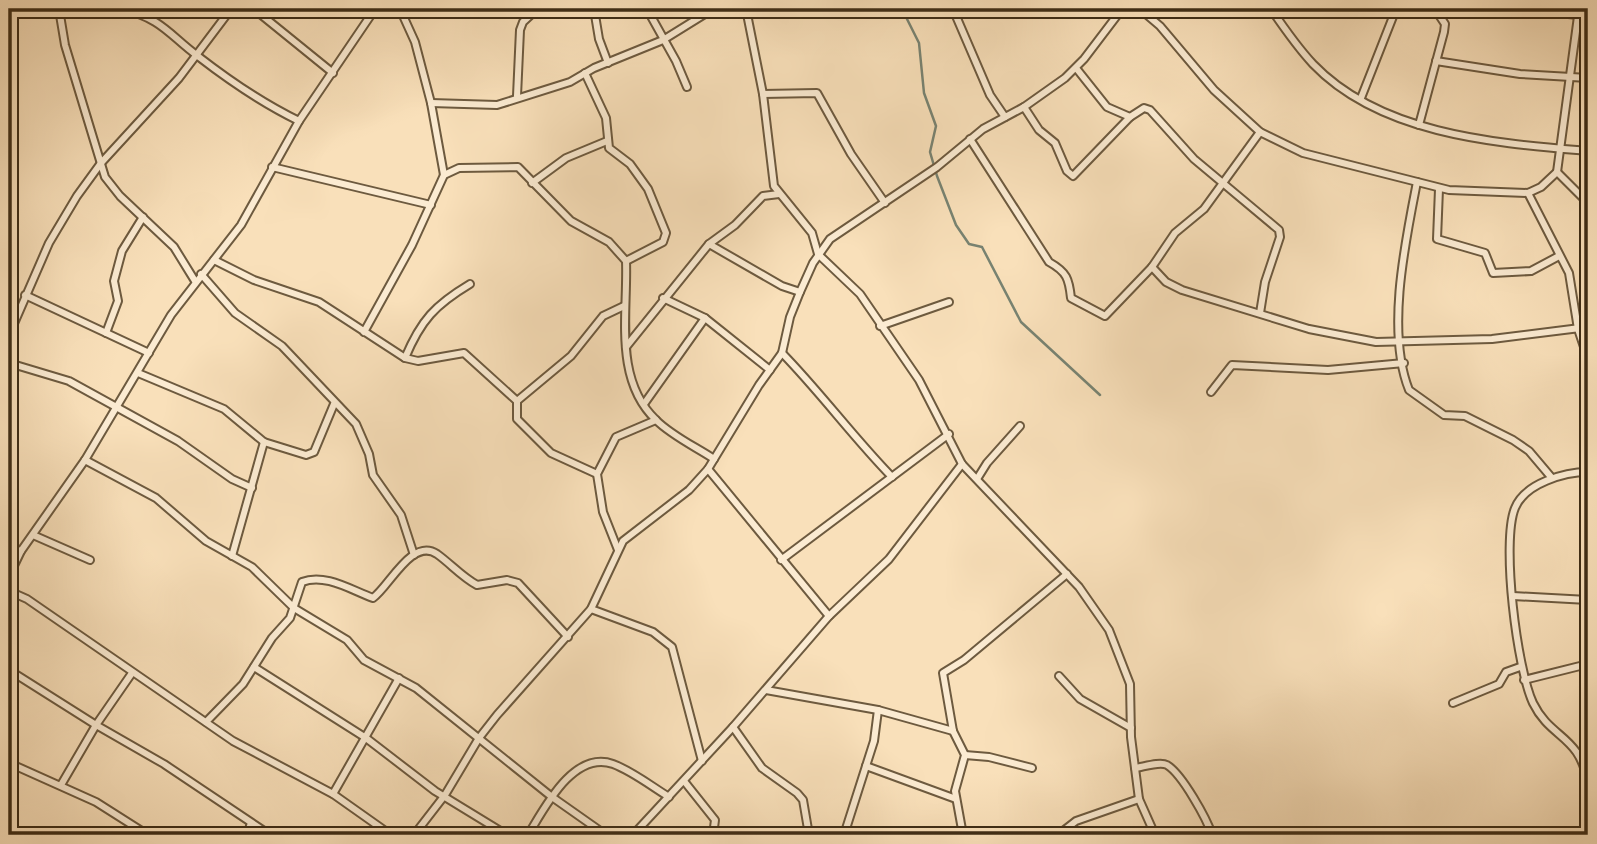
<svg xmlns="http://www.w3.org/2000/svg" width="1597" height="844" viewBox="0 0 1597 844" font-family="'Libre Bodoni',serif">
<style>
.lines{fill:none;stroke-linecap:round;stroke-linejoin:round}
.stream{stroke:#788372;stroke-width:2.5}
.minor-casing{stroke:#6d5a3f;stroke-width:10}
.minor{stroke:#fbebd2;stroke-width:6}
</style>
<rect width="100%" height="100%" fill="#f9e0ba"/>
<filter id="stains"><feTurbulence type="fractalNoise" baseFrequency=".00286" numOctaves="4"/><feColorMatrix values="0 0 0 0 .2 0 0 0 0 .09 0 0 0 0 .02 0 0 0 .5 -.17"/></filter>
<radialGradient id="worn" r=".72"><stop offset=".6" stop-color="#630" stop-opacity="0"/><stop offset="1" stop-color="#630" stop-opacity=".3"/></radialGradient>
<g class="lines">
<!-- stream -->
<polyline class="stream" points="902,9 919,43 924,93 936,126 930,152 937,176 956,225 969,244 982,247 1021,322 1100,395"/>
<defs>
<g id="minor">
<polyline points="41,9 59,11"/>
<polyline points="59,9 65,45 105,177 120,196 174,247 195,281"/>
<path d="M122,9C163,19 169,35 199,57C230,81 264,104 299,121"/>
<polyline points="254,9 333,73"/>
<polyline points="400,9 415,42 431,103 444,175"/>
<polyline points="594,9 599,39 608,63"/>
<polyline points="647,9 676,61 687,87"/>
<polyline points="746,9 763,94 774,186 812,233 818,254 860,294 919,380 962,464 1079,587 1109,630 1130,684 1131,737 1139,799 1155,835"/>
<polyline points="953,9 990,95 1005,117"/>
<polyline points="1140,9 1160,26 1214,90 1260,132 1303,153 1449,190 1528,193 1541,187 1557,172 1588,203"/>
<path d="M1271,9C1284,28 1297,47 1313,64C1381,135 1496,143 1588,151"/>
<polyline points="1520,9 1578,15"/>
<polyline points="9,12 10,9"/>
<polyline points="1436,61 1520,74 1588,78"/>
<polyline points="1076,68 1107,107 1130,117 1144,108 1150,110 1194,159 1279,230 1280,237 1265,282 1260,313"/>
<polyline points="585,73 606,118 609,148 630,164 648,189 666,233 663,242 626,261"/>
<polyline points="763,94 817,93 851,154 885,203"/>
<polyline points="517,96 520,30 523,22 537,9"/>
<polyline points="1361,98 1396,9"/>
<polyline points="431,103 497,105 570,82 594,68 663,40 713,9"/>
<polyline points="1024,107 1039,130 1055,143 1067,171 1073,176 1130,117"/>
<polyline points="1419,125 1444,32 1445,24 1435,9"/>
<path d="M970,139L1049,262C1067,272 1069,279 1071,298L1105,316L1152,267L1175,233L1204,209L1260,132"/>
<polyline points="272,167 431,205"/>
<polyline points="1557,172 1579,9"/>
<path d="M1417,182C1405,243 1386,332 1409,390L1444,415L1465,416L1513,440L1529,451L1551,477"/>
<polyline points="532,183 566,158 607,141"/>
<polyline points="1439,189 1437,239 1485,253 1493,273 1531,271 1559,256"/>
<polyline points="1528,193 1569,273 1578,329 1588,359"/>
<polyline points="709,244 782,286 800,292"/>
<polyline points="214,260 254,280 319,302 405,358 418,361 464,353 517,401 517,419 551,453 597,474"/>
<polyline points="1152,267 1166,282 1182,290 1309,329 1376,342 1492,339 1588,327"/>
<polyline points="201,274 235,313 282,346 356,424 369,454 373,475 401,515 414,555"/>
<polyline points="25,295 149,353"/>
<polyline points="663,298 705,318 770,370"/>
<polyline points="880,326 949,302"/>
<path d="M364,332L412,245L444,175L459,168L518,167L571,221L609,242L626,261C628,313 613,379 656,420C672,436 696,447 714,459"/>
<polyline points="106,333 118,301 114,281 122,251 143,217"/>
<polyline points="9,335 49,243 77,196 101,163 179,78 231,9"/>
<polyline points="626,347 709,244 735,225 763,196 779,194"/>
<path d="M782,353C821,393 853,437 892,477"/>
<path d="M405,358C421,320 435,305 470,284"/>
<polyline points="9,363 69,381 178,441 232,479 252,488"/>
<polyline points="138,373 224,409 264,442 306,455 314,452 334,404"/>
<polyline points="1588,380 1584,406 1588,415"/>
<polyline points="1211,392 1232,365 1328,370 1404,363"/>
<polyline points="517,401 571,356 603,316 624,306"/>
<polyline points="644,404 705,318"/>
<polyline points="85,460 156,498 206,541 252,567 294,608 347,640 364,660 416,688 552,797 606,835"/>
<polyline points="708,469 829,616"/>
<path d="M1588,472C1565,472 1525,483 1515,508C1501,542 1517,669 1533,703C1551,740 1580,734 1588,784"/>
<polyline points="977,479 987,463 1020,426"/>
<polyline points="33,535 90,560"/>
<polyline points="9,547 21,551"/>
<polyline points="618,550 603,512 597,474 616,437 656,420"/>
<polyline points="232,556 264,442"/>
<polyline points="781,560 949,434"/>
<polyline points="9,576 21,551 85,460 171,315 241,225 299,121 375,9"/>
<polyline points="9,591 27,599 233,741 333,794 391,835"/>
<polyline points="1513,596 1588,600"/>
<polyline points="591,609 653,632 672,647 702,761"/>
<polyline points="254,667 366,738 435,791 507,835"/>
<polyline points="9,670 96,725 164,764 270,835"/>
<polyline points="1059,676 1080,699 1131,728"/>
<polyline points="1524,680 1588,664"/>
<polyline points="766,690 878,710 953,731"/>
<polyline points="1453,703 1499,684 1506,672 1520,667"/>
<path d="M206,722L243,684L272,638L290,618L302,582C325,573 351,590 373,598C389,587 412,537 437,554C451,564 462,577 477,585L507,580L518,583L568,637"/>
<polyline points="733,727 762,768 797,793 803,800 809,835"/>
<polyline points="965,755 989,757 1032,768"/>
<polyline points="9,763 96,802 148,835"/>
<polyline points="866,766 956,799"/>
<path d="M1135,768C1143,767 1160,761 1167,765C1182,774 1207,819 1212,835"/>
<polyline points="684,781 715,820 713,835"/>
<polyline points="61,785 96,725 132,673"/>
<polyline points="333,794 399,678"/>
<polyline points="247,835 251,823"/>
<polyline points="414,835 445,795 479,738 497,715 591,609 623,541 689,490 708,469 759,385 782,353 790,317 800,292 813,263 830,239 937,167 983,129 1024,107 1065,78 1084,59 1122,9"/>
<path d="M528,835C544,809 573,750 613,764C632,771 651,786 669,797"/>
<polyline points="633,835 733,727 829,616 889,559 962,464"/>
<polyline points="844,835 874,741 878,710"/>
<polyline points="963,835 955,791 965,755 953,731 943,673 964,660 1067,574"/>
<polyline points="1058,835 1076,821 1139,799"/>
</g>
</defs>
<!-- minor casing -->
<use href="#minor" class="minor-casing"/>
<!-- minor -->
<use href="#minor" class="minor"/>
</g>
<!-- margin -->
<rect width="1597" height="844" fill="none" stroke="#f9e0ba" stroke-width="35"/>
<rect x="10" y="10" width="1576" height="823" fill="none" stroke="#3e2d16" stroke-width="3.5"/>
<rect x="18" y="18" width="1562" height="809" fill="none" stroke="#3e2d16" stroke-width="2"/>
<rect width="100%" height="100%" filter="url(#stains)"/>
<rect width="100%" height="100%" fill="url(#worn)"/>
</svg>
